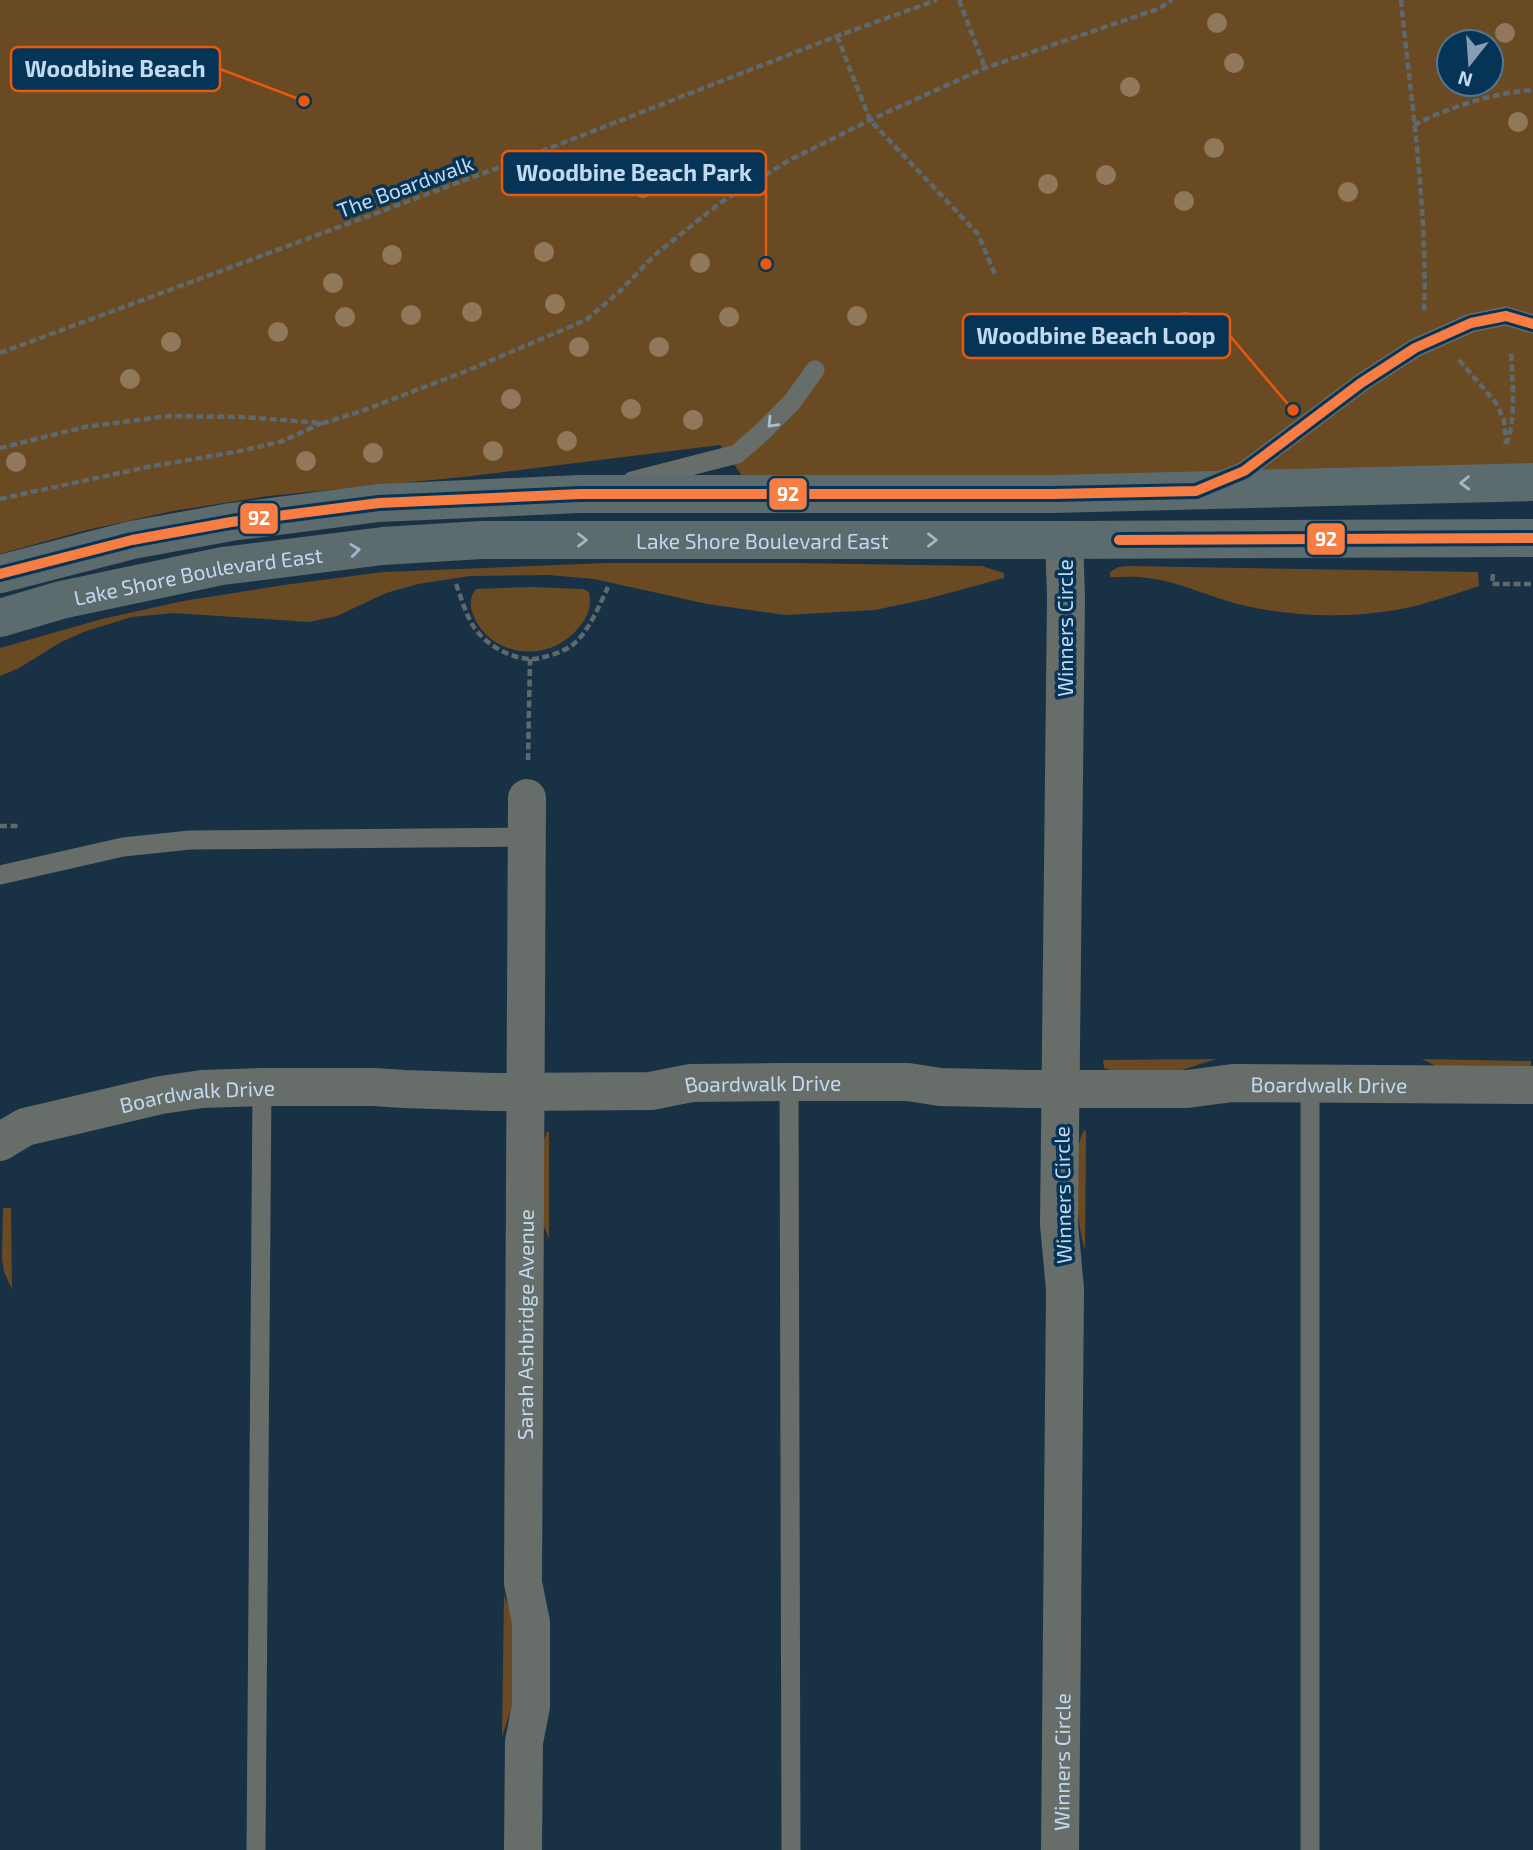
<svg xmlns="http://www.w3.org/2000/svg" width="1533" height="1850" viewBox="0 0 1533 1850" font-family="'Exo 2',sans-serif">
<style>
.green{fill:#6a4a23;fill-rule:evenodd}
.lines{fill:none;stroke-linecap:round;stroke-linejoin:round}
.path{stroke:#5e696e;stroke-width:4.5;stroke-dasharray:7 3.5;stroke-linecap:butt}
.lane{stroke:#676e6a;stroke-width:19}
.street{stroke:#676e6a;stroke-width:38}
.highway{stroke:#5c6b6e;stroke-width:38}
.bus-1-casing{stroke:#063457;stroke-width:16}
.bus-1{stroke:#f77d43;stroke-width:10}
.tree{fill:#91785b}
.oneway{stroke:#abbece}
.oneway2{stroke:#a3b8c8}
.labels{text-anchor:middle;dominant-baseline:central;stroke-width:7;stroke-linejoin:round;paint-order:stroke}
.street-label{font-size:21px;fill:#c2d9ef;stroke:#063457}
.leader{fill:none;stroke:#e8590c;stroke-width:2.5}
.callout-dot{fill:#e8590c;stroke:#063457;stroke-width:2.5}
.callout{fill:#063457;stroke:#e8590c;stroke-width:2.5}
.callout-label{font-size:23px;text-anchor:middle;font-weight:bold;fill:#c2d9ef}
.line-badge{stroke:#063457;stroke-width:2.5}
.badge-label{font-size:19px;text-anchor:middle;font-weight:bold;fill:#fff}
</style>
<rect width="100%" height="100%" fill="#183145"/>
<!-- green -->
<g class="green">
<path d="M0,0H1533V466L1109,475L743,477L720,445L463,477L268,496L173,511L83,531L0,554ZM1449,42H1491V84H1449Z"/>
<polygon points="607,563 794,563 982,566 1004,573 1004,578 927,599 875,610 785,615 707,604 594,579 549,575 470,576 418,584 386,593 337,616 309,622 174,613 132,617 86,631 61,642 19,668 0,676 0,648 102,619 183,601 284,585 383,572"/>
<path d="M1130,566L1478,572L1479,586C1452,595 1424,605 1396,610C1347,618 1295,617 1246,606C1213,599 1182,582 1148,578C1136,576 1123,577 1110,577V572L1118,567Z"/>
<path d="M529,587L583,589L589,592C592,606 588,617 579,627C560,652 525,659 497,643C481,634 461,606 476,589Z"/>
<polygon points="1216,1059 1179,1071 1113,1071 1104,1068 1103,1060"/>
<polygon points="1422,1059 1531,1061 1531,1067 1438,1067"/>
<path d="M1084,1130L1086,1132L1085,1250C1076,1219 1069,1159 1084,1130Z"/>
<polygon points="547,1132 549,1132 549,1239 542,1222 542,1146"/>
<polygon points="3,1208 11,1208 12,1289 4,1272 2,1259"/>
<polygon points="504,1595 515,1622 513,1703 502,1737"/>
</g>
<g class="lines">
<!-- path -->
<g class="path">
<polyline points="959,0 985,68"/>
<path d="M1401,0C1411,102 1428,211 1424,313"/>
<polyline points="837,36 870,120 978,234 995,274"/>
<path d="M1414,125C1450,107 1492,93 1533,90"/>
<polyline points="0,353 519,160 837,36 937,0"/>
<polyline points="1459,360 1496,403 1504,420 1506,444"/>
<path d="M1506,444C1517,422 1512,376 1511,351"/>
<polyline points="0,448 85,427 168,416 241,417 323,423 359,412 464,372 586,320 619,292 656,254 720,203 788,161 870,120 985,68 1158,9 1172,0"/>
<polyline points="0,499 147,467 241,451 283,441 322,423"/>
<polyline points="1493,574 1492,584 1533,584"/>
<path d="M456,584C461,597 465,612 472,624C483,643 508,658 530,659C539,660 563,652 571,646C588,634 599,606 608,587"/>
<polyline points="528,760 530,659"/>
<polyline points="0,826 19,826"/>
</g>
<!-- lane -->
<g class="lane">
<polyline points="1222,480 1244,471 1361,383 1415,348 1471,323 1506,316 1533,324"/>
<polyline points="632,481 737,454 760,434 792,402 815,370"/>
<polyline points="0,875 123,847 190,840 526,837"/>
<polyline points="789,1082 791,1850"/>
<polyline points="256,1850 262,1087"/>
<polyline points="1310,1850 1310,1082"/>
</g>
<!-- street -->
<g class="street">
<path id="s1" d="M0,1142L25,1127L161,1095L202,1089L262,1087H374L404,1089L493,1092L651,1091L691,1083L789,1082H908L940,1087L1027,1089H1187L1233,1083L1533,1085"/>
<path id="s2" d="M523,1850L524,1742L531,1706V1622L523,1583L527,798"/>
<path id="s3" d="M1060,1850L1065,1289L1059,1224L1066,597L1064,540"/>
</g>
<!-- highway -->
<g class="highway">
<polyline points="0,574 132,540 231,522 379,503 580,494 1053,494 1533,482"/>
<path id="s4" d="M0,618L61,600L222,566L383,546L481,540H1064L1533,538"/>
</g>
<defs>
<g id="bus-1">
<polyline points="1119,540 1533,538"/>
<polyline points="0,574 132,540 231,522 379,503 580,494 1053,494 1196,491 1244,471 1361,383 1415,348 1471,323 1506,316 1533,324"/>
</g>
</defs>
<!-- bus-1 casing -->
<use href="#bus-1" class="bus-1-casing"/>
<!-- bus-1 -->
<use href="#bus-1" class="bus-1"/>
</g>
<!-- trees -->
<g class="tree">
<circle cx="1217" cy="23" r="10"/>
<circle cx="1505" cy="33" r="10"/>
<circle cx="1234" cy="63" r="10"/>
<circle cx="1130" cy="87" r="10"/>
<circle cx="1518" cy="122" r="10"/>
<circle cx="1214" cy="148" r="10"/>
<circle cx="1106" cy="175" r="10"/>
<circle cx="1048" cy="184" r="10"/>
<circle cx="643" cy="188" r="10"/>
<circle cx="1348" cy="192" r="10"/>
<circle cx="1184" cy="201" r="10"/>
<circle cx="544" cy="252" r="10"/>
<circle cx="392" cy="255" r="10"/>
<circle cx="700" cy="263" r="10"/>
<circle cx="333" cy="283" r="10"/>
<circle cx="555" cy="304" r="10"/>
<circle cx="472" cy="312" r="10"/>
<circle cx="411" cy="315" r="10"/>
<circle cx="857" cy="316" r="10"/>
<circle cx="345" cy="317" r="10"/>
<circle cx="729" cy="317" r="10"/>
<circle cx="1185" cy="322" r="10"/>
<circle cx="278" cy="332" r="10"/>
<circle cx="171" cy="342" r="10"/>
<circle cx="579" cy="347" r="10"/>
<circle cx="659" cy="347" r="10"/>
<circle cx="130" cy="379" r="10"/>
<circle cx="511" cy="399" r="10"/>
<circle cx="631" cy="409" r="10"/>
<circle cx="693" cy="420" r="10"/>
<circle cx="567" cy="441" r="10"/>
<circle cx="493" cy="451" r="10"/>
<circle cx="373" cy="453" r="10"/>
<circle cx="306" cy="461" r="10"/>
<circle cx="16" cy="462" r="10"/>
</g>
<!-- one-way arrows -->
<defs><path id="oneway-chevron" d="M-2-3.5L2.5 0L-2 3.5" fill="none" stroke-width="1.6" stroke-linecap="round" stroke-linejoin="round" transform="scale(1.75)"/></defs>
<use class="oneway" href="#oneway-chevron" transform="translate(772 423) rotate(134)"/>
<g class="oneway2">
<use href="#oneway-chevron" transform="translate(1465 483) rotate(178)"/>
<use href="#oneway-chevron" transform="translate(582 540)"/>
<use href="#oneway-chevron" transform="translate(932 540)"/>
<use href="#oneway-chevron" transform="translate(355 550) rotate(-7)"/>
</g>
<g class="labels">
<!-- street labels -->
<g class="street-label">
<text transform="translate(405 186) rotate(-20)">The Boardwalk</text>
<text stroke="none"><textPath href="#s4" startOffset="770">Lake Shore Boulevard East</textPath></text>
<text stroke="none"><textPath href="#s4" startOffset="203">Lake Shore Boulevard East</textPath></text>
<text transform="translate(1064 628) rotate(-90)">Winners Circle</text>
<text stroke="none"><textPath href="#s1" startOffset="1339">Boardwalk Drive</textPath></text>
<text stroke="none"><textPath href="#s1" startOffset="772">Boardwalk Drive</textPath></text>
<text stroke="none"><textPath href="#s1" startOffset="205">Boardwalk Drive</textPath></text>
<text transform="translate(1062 1195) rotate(-91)">Winners Circle</text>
<text stroke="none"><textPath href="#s2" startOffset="527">Sarah Ashbridge Avenue</textPath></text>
<text stroke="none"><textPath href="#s3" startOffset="88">Winners Circle</textPath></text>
</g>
</g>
<!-- callouts -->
<path class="leader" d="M304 101L220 69M766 264L766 173M1293 410L1230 336"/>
<g class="callout-dot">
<circle cx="304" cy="101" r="7"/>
<circle cx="766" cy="264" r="7"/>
<circle cx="1293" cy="410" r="7"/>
</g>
<g class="callout">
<rect x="11" y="47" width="209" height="44" rx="7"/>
<rect x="502" y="151" width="264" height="44" rx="7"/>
<rect x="963" y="314" width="267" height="44" rx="7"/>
</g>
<g class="callout-label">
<text x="115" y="77">Woodbine Beach</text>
<text x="634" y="181">Woodbine Beach Park</text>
<text x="1096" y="344">Woodbine Beach Loop</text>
</g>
<g class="line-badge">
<rect x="768" y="477" width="40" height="34" rx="7" fill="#f77d43"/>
<rect x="239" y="502" width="40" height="33" rx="7" fill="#f77d43"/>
<rect x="1306" y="522" width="40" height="34" rx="7" fill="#f77d43"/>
</g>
<g class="badge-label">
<text x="788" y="501">92</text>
<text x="259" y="525">92</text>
<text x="1326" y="546">92</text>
</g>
<!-- north arrow -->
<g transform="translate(1470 63) rotate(197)"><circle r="33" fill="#063457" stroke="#517694" stroke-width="2"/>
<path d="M0-5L12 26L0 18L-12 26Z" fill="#869eb4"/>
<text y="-10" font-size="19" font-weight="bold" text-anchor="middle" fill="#c2d9ef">N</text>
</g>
</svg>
